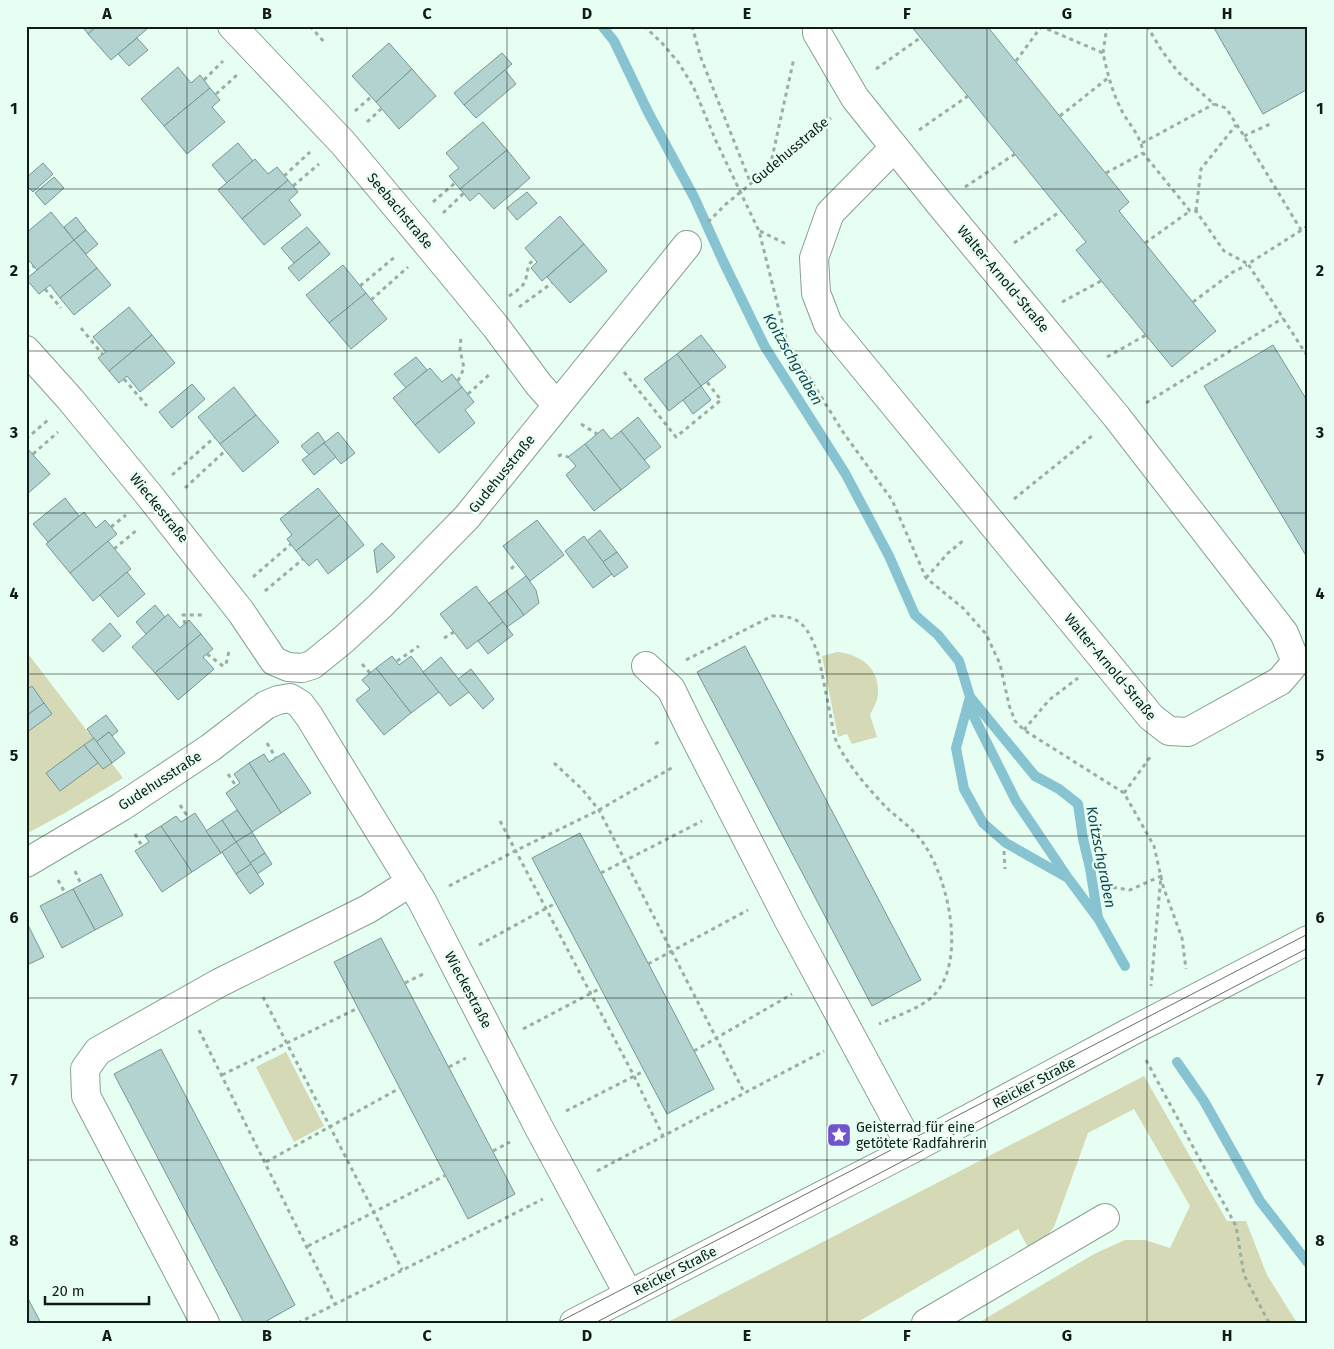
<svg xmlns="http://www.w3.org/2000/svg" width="1334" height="1349" viewBox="0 0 1334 1349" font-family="'Fira Sans',sans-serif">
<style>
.green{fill:#d5d9b5}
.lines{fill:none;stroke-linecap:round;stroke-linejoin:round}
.stream{stroke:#87c3d1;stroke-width:10}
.building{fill:#b2d3d0;stroke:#779794}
.minor-casing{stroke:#86a193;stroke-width:30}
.path{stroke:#9baea4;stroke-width:3;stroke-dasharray:4 4;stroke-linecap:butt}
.minor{stroke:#fff;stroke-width:28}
.tram{stroke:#63716a;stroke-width:1}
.grid{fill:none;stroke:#121c17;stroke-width:1;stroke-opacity:0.55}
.labels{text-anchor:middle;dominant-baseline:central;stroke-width:4.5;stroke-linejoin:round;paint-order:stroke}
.street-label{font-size:14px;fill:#121c17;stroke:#e7fef2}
.poi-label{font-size:14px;fill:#121c17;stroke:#e7fef2;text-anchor:start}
.water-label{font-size:15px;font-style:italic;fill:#154a55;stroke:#e7fef2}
.neatline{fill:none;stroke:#121c17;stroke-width:2}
.grid-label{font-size:16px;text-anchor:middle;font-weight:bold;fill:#121c17}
</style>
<rect width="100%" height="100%" fill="#e7fef2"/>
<!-- green -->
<g class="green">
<polygon points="26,651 123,778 63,814 26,834"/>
<path d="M837,652C859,654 879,667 878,692C878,700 874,707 870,715L877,737L852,744L847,734L838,737L822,656Z"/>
<polygon points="286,1052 324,1126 294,1142 256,1067"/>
<polygon points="1144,1076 1227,1221 1246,1221 1267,1275 1297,1323 978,1323 1094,1254 1125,1240 1145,1240 1170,1248 1190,1206 1134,1109 1088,1133 1054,1227 1043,1241 1030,1251 1018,1229 856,1323 666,1323"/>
</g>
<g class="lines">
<!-- stream -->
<g class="stream">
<polyline points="602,26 614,41 648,112 694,197 723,261 765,347 845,473 889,556 915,615 938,635 959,661 970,697 1035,776 1059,789 1078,804 1083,839 1090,868 1098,918 1125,966"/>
<polyline points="970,697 956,748 964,789 983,823 1006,843 1068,878 1097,917"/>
<polyline points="968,705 1016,801 1066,875"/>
<polyline points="1177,1062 1204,1101 1260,1201 1308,1263"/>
</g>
</g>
<!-- building -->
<g class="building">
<polygon points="82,26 97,26 88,34"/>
<polygon points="97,26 145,26 147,29 111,60 88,34"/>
<polygon points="911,26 987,26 1129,202 1119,211 1216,331 1172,367 1076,250 1086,242"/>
<polygon points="1213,26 1308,26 1308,89 1263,114"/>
<polygon points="137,38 148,50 129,66 118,54"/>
<polygon points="389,43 412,69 376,102 352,76"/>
<polygon points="502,53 512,64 464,105 454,93"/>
<polygon points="178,67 191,83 200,75 210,88 164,126 141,99"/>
<polygon points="412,69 436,96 399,129 376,102"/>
<polygon points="505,70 516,84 476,118 464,105"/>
<polygon points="210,88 220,100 212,107 225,122 187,154 164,126"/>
<polygon points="483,122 507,150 460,189 449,176 459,168 446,153"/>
<polygon points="238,143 253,161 227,183 212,165"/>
<polygon points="507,150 530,178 494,209 479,193 470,201 460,189"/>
<polygon points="255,159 268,174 277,167 288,180 242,219 218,190"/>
<polygon points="43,163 53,174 33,192 26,185 26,178"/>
<polygon points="54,177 64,188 45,205 35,193"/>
<polygon points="288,180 298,192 289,200 301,215 264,245 242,219"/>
<polygon points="527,192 537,203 517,220 507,208"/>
<polygon points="51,212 74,240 37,270 26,257 26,233"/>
<polygon points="560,216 584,244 542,281 531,268 537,262 525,248"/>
<polygon points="76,217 86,230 74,240 64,227"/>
<polygon points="307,227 320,242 294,263 281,248"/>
<polygon points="86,230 98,244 86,254 74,240"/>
<polygon points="74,240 97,268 60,298 50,285 39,294 26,279"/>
<polygon points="320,242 330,254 299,281 288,268"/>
<polygon points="584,244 607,271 570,303 547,277"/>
<polygon points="343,265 366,293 329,323 306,295"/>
<polygon points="97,268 111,285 74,315 60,298"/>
<polygon points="366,293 387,319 351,349 329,323"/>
<polygon points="129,307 152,335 109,371 98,358 106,352 93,337"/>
<polygon points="152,335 175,363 140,392 127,376 119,383 109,371"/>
<polygon points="701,335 726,367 701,386 677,354"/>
<polygon points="1273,345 1308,402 1308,559 1204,386"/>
<polygon points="677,354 701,386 669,411 644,379"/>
<polygon points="416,357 427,370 406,388 394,374"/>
<polygon points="430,368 442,382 452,374 462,387 415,425 393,398"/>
<polygon points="192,384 205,399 172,428 159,412"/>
<polygon points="701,386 711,400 693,414 683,400"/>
<polygon points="234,387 256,415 220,444 198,417"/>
<polygon points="462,387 474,402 465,410 475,423 439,453 415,425"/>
<polygon points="256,415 279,442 243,472 220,444"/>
<polygon points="638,417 661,447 644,460 621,431"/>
<polygon points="603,429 611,439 621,431 650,467 621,490 585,444"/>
<polygon points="318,432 325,442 309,455 301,446"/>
<polygon points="338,432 355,453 341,464 324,443"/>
<polygon points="324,443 336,457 314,475 302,460"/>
<polygon points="585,444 621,490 594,511 566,475 576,466 568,457"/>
<polygon points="26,448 27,448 50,474 26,495"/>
<polygon points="318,488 340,515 296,551 287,539 292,535 280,519"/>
<polygon points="65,498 79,516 48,542 33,524"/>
<polygon points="84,512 96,528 105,520 117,534 70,573 46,544"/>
<polygon points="340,515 364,545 328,574 317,559 309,566 296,551"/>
<polygon points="537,520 564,555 530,581 503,546"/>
<polygon points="600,530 617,552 603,562 587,541"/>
<polygon points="584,536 612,574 593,588 565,551"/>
<polygon points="108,541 131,569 93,601 70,573"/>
<polygon points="382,543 395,557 377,573 374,550"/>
<polygon points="617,552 628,567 614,577 603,562"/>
<polygon points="127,572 145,594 118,617 100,595"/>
<polygon points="526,576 536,590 539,603 524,615 506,591"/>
<polygon points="476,586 503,622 467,649 440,614"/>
<polygon points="506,591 524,615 507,627 489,603"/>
<polygon points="155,605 165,617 146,634 136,622"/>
<polygon points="168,614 180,628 189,620 201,634 155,673 132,647"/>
<polygon points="503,622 513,635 488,654 478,641"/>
<polygon points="110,623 121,636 103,652 92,640"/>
<polygon points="201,634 213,649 203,657 214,669 178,700 155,673"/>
<polygon points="745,646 921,980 872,1006 697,672"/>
<polygon points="392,656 399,665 411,656 439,692 411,713 376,668"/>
<polygon points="441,657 469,692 450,706 423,672"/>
<polygon points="376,668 411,713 384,735 356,700 370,689 362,680"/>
<polygon points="471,669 494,699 483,709 458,679"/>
<polygon points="32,686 44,703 26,716 26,690"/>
<polygon points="44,703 52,714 26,733 26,716"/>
<polygon points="106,715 118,731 112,736 109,732 96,742 87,729"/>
<polygon points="109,732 125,753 112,763 96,742"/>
<polygon points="94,738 112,763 103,769 84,745"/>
<polygon points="84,745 98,763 60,791 46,773"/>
<polygon points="284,753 311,793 281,813 249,763 264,754 269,762"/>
<polygon points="249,763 281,813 252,832 226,793 240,783 234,774"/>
<polygon points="237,810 252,832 236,842 222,820"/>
<polygon points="195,813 221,853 192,872 161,826 176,816 181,822"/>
<polygon points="222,820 236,842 221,853 206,831"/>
<polygon points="161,826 192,872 162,892 135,851 149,842 145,836"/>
<polygon points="252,832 265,853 250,863 236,842"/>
<polygon points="580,833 714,1089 667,1114 532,858"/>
<polygon points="236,842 251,864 236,874 222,852"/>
<polygon points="265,853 272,864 257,874 250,863"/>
<polygon points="251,864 264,884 250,894 236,874"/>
<polygon points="101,874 123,915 95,930 73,889"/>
<polygon points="73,889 95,930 62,948 40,906"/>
<polygon points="26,921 44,957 27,965 26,963"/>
<polygon points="381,938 515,1194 468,1219 334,962"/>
<polygon points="161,1049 295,1305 263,1323 244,1323 114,1074"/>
<polygon points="26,1295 41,1323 26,1323"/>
</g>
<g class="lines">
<defs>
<g id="minor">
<polyline points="232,26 343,143 430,247 496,327 539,385 557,405"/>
<polyline points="817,26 817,33 855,98 940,204 1116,416 1284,633 1296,662 1280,681 1188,732 1169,731 1151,717 828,324 816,293 814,258 830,213 894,148"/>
<polyline points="26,350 70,399 149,495 241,612 274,661 288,667 302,668 312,665 343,640 381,605 467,517 687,245"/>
<polyline points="646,666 671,689 689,726 789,921 912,1149"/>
<polyline points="26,863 121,807 210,748 266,705 278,700 290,698 300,704 309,716 422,901 538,1126 629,1295"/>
<polyline points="205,1323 86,1096 85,1069 98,1051 219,983 368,909 411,882"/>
<polyline points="574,1323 912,1149 1130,1032 1308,940"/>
<polyline points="926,1323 1105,1218"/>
</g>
</defs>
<!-- minor casing -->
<use href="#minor" class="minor-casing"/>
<!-- path -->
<g class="path">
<polyline points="310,26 325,43"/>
<polyline points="644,26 662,43 678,62 693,86 716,141 759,231 787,342 843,432 892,500 926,578 963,608 986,634 1000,664 1009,705 1015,721 1024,730 1124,793 1154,846 1163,886 1182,938 1186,969"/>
<polyline points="692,26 701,58 751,184"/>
<path d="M1040,26L1103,53C1107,71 1111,88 1119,105C1126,122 1141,134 1143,153L1190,211H1196L1224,251L1248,264"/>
<polyline points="1147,26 1162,51 1178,72 1214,104 1226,108 1244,136 1301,230"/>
<polyline points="1103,53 1107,26"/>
<polyline points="1016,61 1041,27"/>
<polyline points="876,69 920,38"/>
<polyline points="204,80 223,61"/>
<polyline points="216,94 237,75"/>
<polyline points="355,111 371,97"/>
<polyline points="1060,116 1108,78"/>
<polyline points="367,122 381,109"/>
<polyline points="919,130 968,96"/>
<polyline points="1244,136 1270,124"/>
<polyline points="1142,143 1214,104"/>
<polyline points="770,167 794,58"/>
<polyline points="1106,173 1143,153"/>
<polyline points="284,176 310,152"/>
<polyline points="293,186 319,164"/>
<polyline points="965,187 1015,154"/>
<polyline points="433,202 455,183"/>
<polyline points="1196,211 1201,169 1236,125"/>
<polyline points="443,213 464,193"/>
<polyline points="708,222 726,204 831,118"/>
<polyline points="1308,226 1248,264 1308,357"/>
<polyline points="760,231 786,244"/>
<polyline points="1014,243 1061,211"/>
<polyline points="1145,243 1190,211"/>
<polyline points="26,272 34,266"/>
<polyline points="360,286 396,256"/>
<polyline points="45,289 61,308"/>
<path d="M509,296C516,291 525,286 526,278C528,271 527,267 531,262L533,265"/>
<polyline points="371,300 408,267"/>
<polyline points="1062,302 1101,281"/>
<polyline points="1193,302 1233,272 1247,265"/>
<polyline points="519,307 552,283"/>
<polyline points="81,328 103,355"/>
<polyline points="1107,357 1146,335"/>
<polyline points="624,372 676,437 721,400 707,382"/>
<polyline points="124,379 147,406"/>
<polyline points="458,381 464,368 460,350 461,336"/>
<polyline points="468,394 491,373"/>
<polyline points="1146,403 1283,318"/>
<polyline points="581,424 597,434"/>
<polyline points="26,439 48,420"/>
<polyline points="33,454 58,432"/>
<polyline points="558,456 561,455 568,457"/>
<polyline points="172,475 215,437"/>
<polyline points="185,488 226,450"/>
<polyline points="1014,499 1092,436"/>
<polyline points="111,527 126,515"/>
<polyline points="114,549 137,530"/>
<polyline points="511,569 516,564"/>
<polyline points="253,577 291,544"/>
<polyline points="926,578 948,553 964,540"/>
<polyline points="265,591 303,559"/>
<polyline points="185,624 183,615 203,615"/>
<polyline points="444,638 454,632"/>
<polyline points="207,654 223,666 226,664 229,651"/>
<path d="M686,660L772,616C802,615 808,628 818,654C822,673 826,693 830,713C832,722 833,734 837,743C848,765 870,791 888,809C899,819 912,828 921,840C948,875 968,962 933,996C921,1008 894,1017 879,1024"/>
<polyline points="397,661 419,646"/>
<polyline points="362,664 370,673"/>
<polyline points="1024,730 1049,700 1078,678"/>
<polyline points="267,743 276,758"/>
<polyline points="655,744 662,740"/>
<polyline points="554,763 582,789 599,810 744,1092"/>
<polyline points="228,774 236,786"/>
<polyline points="1124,793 1151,756"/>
<polyline points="180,805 188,817"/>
<polyline points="500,821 634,1076 663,1136"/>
<polyline points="135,834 142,846"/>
<polyline points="1004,851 1005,869"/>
<polyline points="75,871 81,884"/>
<polyline points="601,873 702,821"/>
<polyline points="58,880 65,893"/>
<polyline points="449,886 515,851 599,810 675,766"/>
<polyline points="1105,886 1130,890 1161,876 1151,986"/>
<polyline points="479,945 556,903"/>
<polyline points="648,964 748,910"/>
<polyline points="405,983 425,973"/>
<polyline points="263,997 374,1212 402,1270"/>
<polyline points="523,1029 601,988"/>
<polyline points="199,1030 335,1304"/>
<polyline points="694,1051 792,994"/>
<polyline points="1146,1060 1236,1226 1244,1275 1269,1323"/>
<polyline points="449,1067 466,1058"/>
<polyline points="222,1075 358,1008"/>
<polyline points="566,1111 644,1071"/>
<polyline points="493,1151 510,1142"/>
<polyline points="266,1162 400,1088"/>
<polyline points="597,1171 824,1051"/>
<polyline points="308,1246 446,1175"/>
<polyline points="298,1323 543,1199"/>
</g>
<!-- minor -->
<use href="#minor" class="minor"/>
<!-- tram -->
<g class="tram">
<polyline points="557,1323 1308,934"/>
<polyline points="595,1323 1308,948"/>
</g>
</g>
<!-- grid -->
<path class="grid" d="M187,26V1323M347,26V1323M507,26V1323M667,26V1323M827,26V1323M987,26V1323M1147,26V1323M26,189H1308M26,351H1308M26,513H1308M26,674H1308M26,836H1308M26,998H1308M26,1160H1308"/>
<!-- icons -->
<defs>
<symbol id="sight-square" viewBox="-11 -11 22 22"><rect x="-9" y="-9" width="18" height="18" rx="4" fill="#7054ce" stroke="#e7fef2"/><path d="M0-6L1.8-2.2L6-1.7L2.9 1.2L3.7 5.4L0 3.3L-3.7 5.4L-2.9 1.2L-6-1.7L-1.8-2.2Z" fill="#fff"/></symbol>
</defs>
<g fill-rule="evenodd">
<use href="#sight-square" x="825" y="1121" width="28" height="28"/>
</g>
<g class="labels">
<!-- street labels -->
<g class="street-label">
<text transform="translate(790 151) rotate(-40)">Gudehusstraße</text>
<text transform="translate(400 211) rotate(50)">Seebachstraße</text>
<text transform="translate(1003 279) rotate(50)">Walter-Arnold-Straße</text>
<text transform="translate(502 474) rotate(-51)">Gudehusstraße</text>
<text transform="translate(159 508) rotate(51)">Wieckestraße</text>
<text transform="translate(1110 667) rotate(50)">Walter-Arnold-Straße</text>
<text transform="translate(160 781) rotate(-33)">Gudehusstraße</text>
<text transform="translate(468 990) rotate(62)">Wieckestraße</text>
<text transform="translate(1034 1083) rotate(-28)">Reicker Straße</text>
<text transform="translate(675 1271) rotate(-27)">Reicker Straße</text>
</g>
<!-- poi labels -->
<g class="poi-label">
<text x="856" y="1127">Geisterrad für eine<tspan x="856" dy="16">getötete Radfahrerin</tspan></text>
</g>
<!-- water labels -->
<g class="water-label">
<text transform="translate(793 359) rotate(60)">Koitzschgraben</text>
<text transform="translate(1101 857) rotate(79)">Koitzschgraben</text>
</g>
</g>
<!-- border -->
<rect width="1334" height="1349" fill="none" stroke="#e7fef2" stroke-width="55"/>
<!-- scale -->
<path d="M45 1296v8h104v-8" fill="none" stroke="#121c17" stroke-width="2.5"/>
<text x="52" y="1296" font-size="15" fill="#121c17" stroke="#e7fef2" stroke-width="4" paint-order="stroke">20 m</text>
<rect x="28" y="28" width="1278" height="1294" class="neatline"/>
<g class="grid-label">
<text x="107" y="19">A</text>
<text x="267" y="19">B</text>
<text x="427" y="19">C</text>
<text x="587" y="19">D</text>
<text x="747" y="19">E</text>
<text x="907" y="19">F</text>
<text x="1067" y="19">G</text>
<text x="1227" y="19">H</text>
<text x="14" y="114">1</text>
<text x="1320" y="114">1</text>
<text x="14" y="276">2</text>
<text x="1320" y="276">2</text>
<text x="14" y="438">3</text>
<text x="1320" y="438">3</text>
<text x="14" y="599">4</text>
<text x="1320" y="599">4</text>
<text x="14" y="761">5</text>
<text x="1320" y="761">5</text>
<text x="14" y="923">6</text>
<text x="1320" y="923">6</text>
<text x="14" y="1085">7</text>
<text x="1320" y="1085">7</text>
<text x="14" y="1246">8</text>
<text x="1320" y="1246">8</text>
<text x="107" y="1341">A</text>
<text x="267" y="1341">B</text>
<text x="427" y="1341">C</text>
<text x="587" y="1341">D</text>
<text x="747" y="1341">E</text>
<text x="907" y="1341">F</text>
<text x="1067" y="1341">G</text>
<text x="1227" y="1341">H</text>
</g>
</svg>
